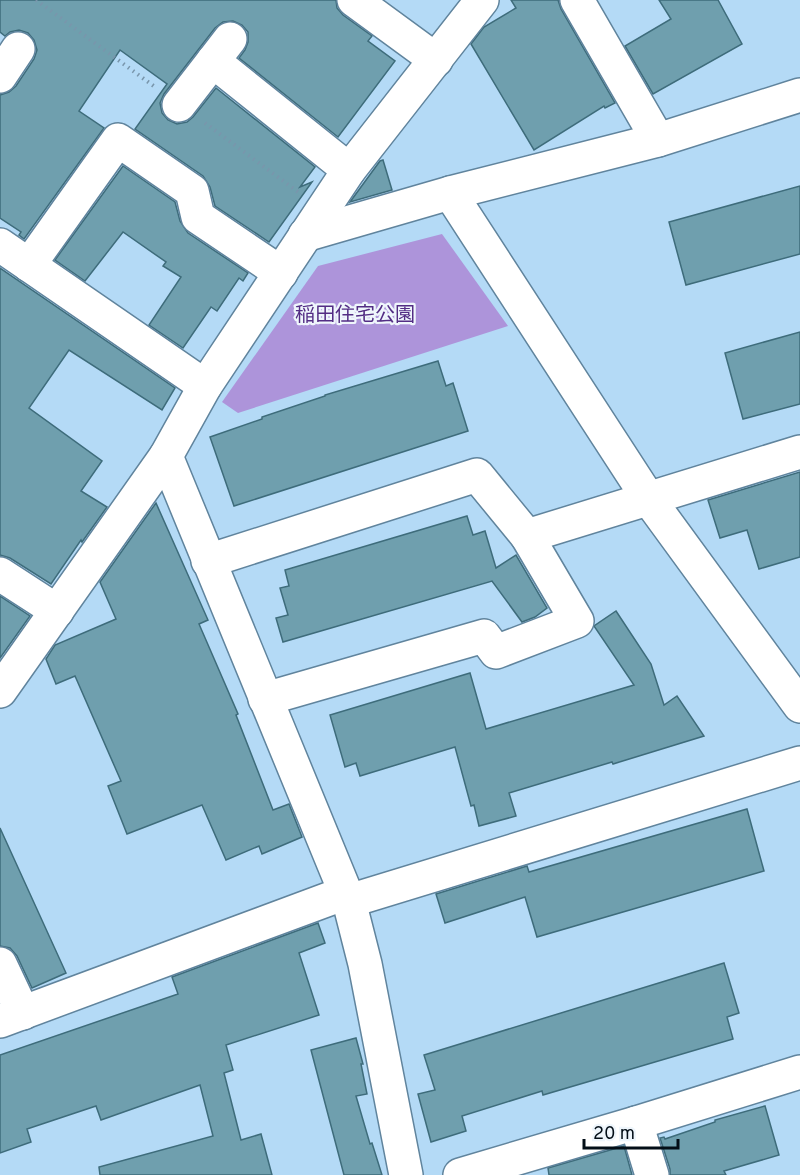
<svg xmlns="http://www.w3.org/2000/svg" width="800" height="1175" font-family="Overpass,'Noto Sans JP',sans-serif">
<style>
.green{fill:#ad94da}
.building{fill:#6f9fae;stroke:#3e6c7b;stroke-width:1.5}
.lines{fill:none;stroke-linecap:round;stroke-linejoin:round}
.minor-casing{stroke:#60849d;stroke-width:36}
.path{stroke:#7996ac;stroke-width:4;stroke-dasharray:1.5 4.5;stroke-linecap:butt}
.minor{stroke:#fff;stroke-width:33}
.labels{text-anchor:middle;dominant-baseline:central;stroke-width:4.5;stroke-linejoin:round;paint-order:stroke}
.park-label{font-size:20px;fill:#532d84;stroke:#eff6fc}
</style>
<rect width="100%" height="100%" fill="#b4daf6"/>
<!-- green -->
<path class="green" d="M 442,234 L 508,326 L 238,413 L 222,402 L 318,266 Z"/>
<!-- building -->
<g class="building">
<path d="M 0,0 L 336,0 L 337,8 L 343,15 L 372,36 L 368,41 L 395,61 L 338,137 L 239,58 L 245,50 L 248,42 L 248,32 L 242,25 L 233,21 L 223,22 L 215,28 L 164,94 L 160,103 L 162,113 L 168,120 L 177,124 L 187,122 L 193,117 L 216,88 L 315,167 L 300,187 L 312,182 L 269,242 L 215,206 L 210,187 L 203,176 L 135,129 L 167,84 L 120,50 L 79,111 L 104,128 L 24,239 L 19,235 L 21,232 L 0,218 L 0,95 L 9,92 L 16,86 L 34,59 L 37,50 L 34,40 L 28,33 L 19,30 L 10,32 L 5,36 L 0,32 Z"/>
<path d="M 511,0 L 558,0 L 561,9 L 615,103 L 605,108 L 604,106 L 534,150 L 471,44 L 484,27 L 516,8 Z"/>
<path d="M 659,0 L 718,0 L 742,44 L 653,94 L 625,46 L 671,19 Z"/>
<path d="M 383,160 L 392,190 L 350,202 L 380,161 Z"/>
<path d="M 123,166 L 175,202 L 180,221 L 188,233 L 248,273 L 243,281 L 239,278 L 217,311 L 211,307 L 183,348 L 149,325 L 181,277 L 163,266 L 166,262 L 123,232 L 85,281 L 55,260 Z"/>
<path d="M 800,186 L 800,254 L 686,285 L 669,222 Z"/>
<path d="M 0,268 L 175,388 L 162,410 L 69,350 L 29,408 L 102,461 L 81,491 L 107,507 L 82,542 L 81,540 L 51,584 L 10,558 L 0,555 Z"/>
<path d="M 800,332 L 800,404 L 743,419 L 725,353 Z"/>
<path d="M 438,361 L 446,386 L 453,383 L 468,431 L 234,506 L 210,437 L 262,419 L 262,417 L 325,396 L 325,395 Z"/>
<path d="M 800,472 L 800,557 L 759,569 L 747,530 L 720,538 L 708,500 Z"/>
<path d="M 156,503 L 208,620 L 199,624 L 238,714 L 236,715 L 273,810 L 289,804 L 302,837 L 262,854 L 259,846 L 226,860 L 202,805 L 127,834 L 108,786 L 121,781 L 75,676 L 56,684 L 46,659 L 55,645 L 116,619 L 100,582 Z"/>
<path d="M 467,516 L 473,535 L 485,531 L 496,568 L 516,555 L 547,608 L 535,617 L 522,622 L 492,581 L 283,642 L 276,618 L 288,615 L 280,588 L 289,586 L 285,570 Z"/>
<path d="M 0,596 L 30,616 L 0,658 Z"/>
<path d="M 616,611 L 651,664 L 664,705 L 677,696 L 704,736 L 613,764 L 612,762 L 509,793 L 516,816 L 479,826 L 474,805 L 471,806 L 455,747 L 360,776 L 356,763 L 345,767 L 330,715 L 470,673 L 486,729 L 634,685 L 594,626 Z"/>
<path d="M 747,809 L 764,871 L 537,937 L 525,897 L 445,923 L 436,894 L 527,866 L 529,872 Z"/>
<path d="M 0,828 L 66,973 L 32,988 L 17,956 L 10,948 L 0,946 Z"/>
<path d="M 318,923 L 325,943 L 299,953 L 319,1015 L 226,1045 L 233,1070 L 224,1073 L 241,1140 L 261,1134 L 272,1175 L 100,1175 L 99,1167 L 213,1136 L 200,1085 L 101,1120 L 96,1106 L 27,1129 L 31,1142 L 0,1153 L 0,1055 L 178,994 L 172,977 Z"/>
<path d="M 724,963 L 739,1013 L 727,1017 L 733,1039 L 543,1095 L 542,1091 L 462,1116 L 466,1131 L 431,1142 L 418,1094 L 435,1090 L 424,1055 Z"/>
<path d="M 356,1038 L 363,1064 L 361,1064 L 367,1094 L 356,1096 L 370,1144 L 372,1143 L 382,1175 L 344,1175 L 311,1050 Z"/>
<path d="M 765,1106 L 779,1155 L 724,1171 L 726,1175 L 670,1175 L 670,1169 L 660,1138 L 664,1137 L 665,1139 L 715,1122 L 715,1120 Z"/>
<path d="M 624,1146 L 632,1175 L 549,1175 L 548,1168 Z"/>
</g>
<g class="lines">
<defs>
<g id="minor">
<path d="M 354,0 L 436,60"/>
<path d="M 577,0 L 658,140"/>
<path d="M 213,61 L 349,170"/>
<path d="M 0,76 L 18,49"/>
<path d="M 179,105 L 230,39"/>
<path d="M 450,193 L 648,498 L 800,706"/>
<path d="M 305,235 L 450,193 L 658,140 L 800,95"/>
<path d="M 0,245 L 205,386"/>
<path d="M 29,265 L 118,140 L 192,191 L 198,217 L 281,273"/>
<path d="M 166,456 L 349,901 L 365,964 L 406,1175"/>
<path d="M 208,561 L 477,475 L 527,536 L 800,452"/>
<path d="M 0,574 L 57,611"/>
<path d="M 0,691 L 166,456 L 205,386 L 349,170 L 482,0"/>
<path d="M 265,699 L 484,636 L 496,652 L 577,621 L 527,536"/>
<path d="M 349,901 L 800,763"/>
<path d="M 0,964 L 23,1013"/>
<path d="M 0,1021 L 345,893"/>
<path d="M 636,1123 L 652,1175"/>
<path d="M 460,1175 L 636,1123 L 800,1072"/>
</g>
</defs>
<!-- minor casing -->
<use href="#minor" class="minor-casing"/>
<!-- path -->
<g class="path">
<path d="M 36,0 L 155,87"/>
<path d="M 205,123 L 298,192"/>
</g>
<!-- minor -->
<use href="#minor" class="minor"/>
</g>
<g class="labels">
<!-- park labels -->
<g class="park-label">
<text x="355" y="316">稲田住宅公園</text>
</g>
</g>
<!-- scale -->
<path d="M584 1139v9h94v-9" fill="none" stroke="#030e17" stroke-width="3"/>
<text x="593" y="1139" font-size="18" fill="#030e17" stroke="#eff6fc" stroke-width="4.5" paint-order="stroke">20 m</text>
</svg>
